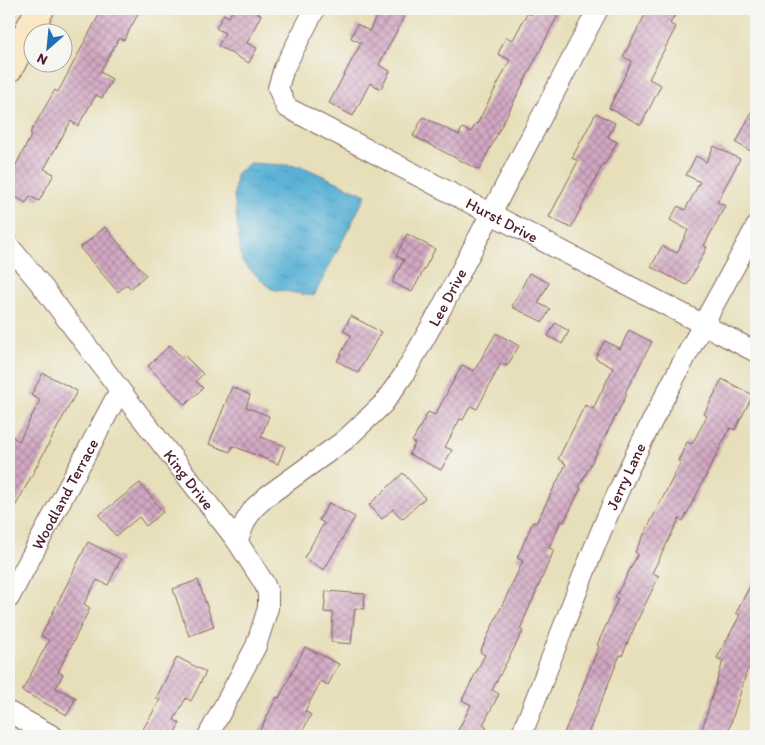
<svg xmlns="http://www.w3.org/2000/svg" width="765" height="745" font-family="Itim,sans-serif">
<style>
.water{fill:url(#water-ripples);stroke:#516880}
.building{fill:url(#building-cross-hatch)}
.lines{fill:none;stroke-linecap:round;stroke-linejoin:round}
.street-casing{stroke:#81625d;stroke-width:22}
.secondary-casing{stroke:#81625d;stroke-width:30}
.street{stroke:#fff;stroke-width:20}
.secondary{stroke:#f8e8c3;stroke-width:28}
.labels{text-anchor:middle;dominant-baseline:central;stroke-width:4;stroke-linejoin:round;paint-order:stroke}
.street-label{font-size:16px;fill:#4a1f2b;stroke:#f6f6f2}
</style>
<defs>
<pattern id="water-ripples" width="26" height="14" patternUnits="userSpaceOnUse" patternTransform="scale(1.25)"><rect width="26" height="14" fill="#58b1d5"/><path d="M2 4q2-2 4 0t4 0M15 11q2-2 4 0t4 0" fill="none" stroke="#4b8fad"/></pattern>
<pattern id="building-cross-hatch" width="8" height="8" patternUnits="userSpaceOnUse" patternTransform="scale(1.25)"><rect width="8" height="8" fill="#d1a8c3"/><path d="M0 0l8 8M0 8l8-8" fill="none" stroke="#ac889f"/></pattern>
</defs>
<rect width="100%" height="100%" fill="#f6f6f2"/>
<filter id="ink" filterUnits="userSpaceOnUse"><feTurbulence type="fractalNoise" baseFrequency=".02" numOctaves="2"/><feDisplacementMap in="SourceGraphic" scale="10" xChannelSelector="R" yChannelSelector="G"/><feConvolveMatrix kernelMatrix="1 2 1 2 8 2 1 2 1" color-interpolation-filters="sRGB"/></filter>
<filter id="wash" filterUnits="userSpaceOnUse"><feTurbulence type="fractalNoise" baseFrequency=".0096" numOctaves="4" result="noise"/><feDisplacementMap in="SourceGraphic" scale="20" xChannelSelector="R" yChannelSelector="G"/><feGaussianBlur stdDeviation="1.12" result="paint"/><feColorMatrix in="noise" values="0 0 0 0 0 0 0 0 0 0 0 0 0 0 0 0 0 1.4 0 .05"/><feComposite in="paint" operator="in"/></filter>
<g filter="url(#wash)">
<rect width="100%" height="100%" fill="#e7dfb9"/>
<!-- water -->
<path class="water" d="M 250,163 L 301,166 L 366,195 L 314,296 L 271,289 L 242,262 L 234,196 L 236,174 Z"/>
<g id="blocks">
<!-- building -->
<g class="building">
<path d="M 102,9 L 128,9 L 138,14 L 124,40 L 119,38 L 100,72 L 112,79 L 102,98 L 96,95 L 78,126 L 71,121 L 44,169 L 54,174 L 39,201 L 30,196 L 26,203 L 9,193 L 9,178 L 32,134 L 30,133 L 55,90 L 58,92 Z"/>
<path d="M 233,9 L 250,9 L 261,15 L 247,43 L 257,48 L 249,63 L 218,46 L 225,33 L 216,28 L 224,14 L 229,17 Z"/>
<path d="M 380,9 L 408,9 L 379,65 L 390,71 L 381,89 L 370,83 L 353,116 L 329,103 L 361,43 L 351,38 L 357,24 L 369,31 Z"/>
<path d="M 534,9 L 561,9 L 479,170 L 413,136 L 423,117 L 459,135 L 462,128 L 471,132 L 476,123 L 477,124 L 510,60 L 498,54 L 506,37 L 513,40 L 527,13 L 531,15 Z"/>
<path d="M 648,9 L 678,9 L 670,24 L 676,27 L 649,79 L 661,85 L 641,125 L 609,108 L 632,61 L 623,57 Z"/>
<path d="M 756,103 L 756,154 L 736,143 Z"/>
<path d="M 596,113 L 615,123 L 608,137 L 617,142 L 605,164 L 603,164 L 571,228 L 549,217 L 578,161 L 572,158 Z"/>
<path d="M 714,146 L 740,159 L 717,202 L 725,206 L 704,246 L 707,247 L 687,285 L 651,267 L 662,246 L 677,253 L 688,230 L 670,220 L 678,206 L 685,210 L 700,182 L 686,175 L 696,156 L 706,162 Z"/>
<path d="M 105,227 L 146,275 L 130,289 L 127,284 L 118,292 L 80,248 Z"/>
<path d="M 407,234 L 435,249 L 412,292 L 392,282 L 404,260 L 396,256 Z"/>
<path d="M 529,273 L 549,283 L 538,303 L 550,309 L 543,322 L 512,307 Z"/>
<path d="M 351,316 L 381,332 L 358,373 L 337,361 L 351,335 L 343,331 Z"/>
<path d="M 555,323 L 569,331 L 562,344 L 548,336 Z"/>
<path d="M 629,330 L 652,342 L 625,393 L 627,394 L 579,487 L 581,488 L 564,522 L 561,521 L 549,548 L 554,550 L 520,629 L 523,631 L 492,690 L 499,694 L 483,725 L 487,727 L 482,736 L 455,736 L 471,705 L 462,700 L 485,655 L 480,652 L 523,561 L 517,558 L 533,522 L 536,523 L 566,464 L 558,459 L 585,405 L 593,409 L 613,368 L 595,358 L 605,341 L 620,349 Z"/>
<path d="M 496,333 L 519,346 L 507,366 L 501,363 L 477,409 L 470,406 L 463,420 L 460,419 L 445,447 L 452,450 L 441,470 L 409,454 L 415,443 L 412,442 L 428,412 L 435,415 L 462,365 L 474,371 Z"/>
<path d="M 170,345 L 181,357 L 184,355 L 203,374 L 196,381 L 203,388 L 185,405 L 148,366 Z"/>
<path d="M 43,373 L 77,391 L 9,518 L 9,435 L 19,441 L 40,400 L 31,395 Z"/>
<path d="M 722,379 L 753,395 L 735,430 L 730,428 L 683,521 L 679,519 L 652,573 L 659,576 L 638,619 L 622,656 L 620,655 L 587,736 L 563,736 L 599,646 L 597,645 L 618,599 L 615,598 L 638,554 L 635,552 L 681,462 L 678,461 L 687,442 L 692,444 L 707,416 L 704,414 Z"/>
<path d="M 232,387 L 250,395 L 246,407 L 269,416 L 261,437 L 285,446 L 278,464 L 233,446 L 230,452 L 209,444 Z"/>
<path d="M 403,473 L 425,498 L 402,519 L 393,509 L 382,519 L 369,505 Z"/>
<path d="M 140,483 L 163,512 L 146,526 L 139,517 L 116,536 L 99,515 Z"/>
<path d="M 329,503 L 355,517 L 324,570 L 304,558 L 324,523 L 319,520 Z"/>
<path d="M 88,542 L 121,559 L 108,585 L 97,580 L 84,604 L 90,608 L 58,672 L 63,674 L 56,688 L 76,698 L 67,715 L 22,691 L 49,640 L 41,636 Z"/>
<path d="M 756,574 L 756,653 L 747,671 L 727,736 L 700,736 L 723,661 L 717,658 L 740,615 L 736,613 Z"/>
<path d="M 198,580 L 214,627 L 189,636 L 173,589 Z"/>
<path d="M 326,591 L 365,594 L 364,609 L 355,608 L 351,644 L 331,642 L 333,613 L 324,612 Z"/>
<path d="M 305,647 L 339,664 L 328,685 L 321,681 L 305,711 L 311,715 L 300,736 L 257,736 L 277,697 L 279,698 Z"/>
<path d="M 177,657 L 206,672 L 191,701 L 186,698 L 174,720 L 180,723 L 173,736 L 139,736 L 160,700 L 156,698 Z"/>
</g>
</g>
</g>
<g filter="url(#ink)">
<use href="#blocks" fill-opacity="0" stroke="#81625d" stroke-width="1"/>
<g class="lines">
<defs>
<g id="street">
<path id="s1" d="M 315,9 L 284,68 L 278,88 L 286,107 L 756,352"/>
<path id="s2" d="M 9,246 L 39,282 L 120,390 L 237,541 L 264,583 L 268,593 L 268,608 L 256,646 L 208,736"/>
<path id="s3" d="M 237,541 L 246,520 L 254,508 L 267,496 L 345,440 L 383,404 L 403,376 L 441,309 L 598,9"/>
<path id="s4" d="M 9,598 L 120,390"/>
<path d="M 9,712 L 53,736"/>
<path id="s5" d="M 521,736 C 558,645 589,551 632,462 C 670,382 714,305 756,227"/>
</g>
<path id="secondary" d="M 9,68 L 40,9"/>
</defs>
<!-- street casing -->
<use href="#street" class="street-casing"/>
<!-- secondary casing -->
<use href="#secondary" class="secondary-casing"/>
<!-- street -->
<use href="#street" class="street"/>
<!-- secondary -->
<use href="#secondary" class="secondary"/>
</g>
</g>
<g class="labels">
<!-- street labels -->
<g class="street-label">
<text stroke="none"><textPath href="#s1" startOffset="352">Hurst Drive</textPath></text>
<text stroke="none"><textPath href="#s3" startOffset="328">Lee Drive</textPath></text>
<text stroke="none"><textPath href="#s5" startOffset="280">Jerry Lane</textPath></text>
<text stroke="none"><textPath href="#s2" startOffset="295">King Drive</textPath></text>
<text stroke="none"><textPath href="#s4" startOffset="118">Woodland Terrace</textPath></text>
</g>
</g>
<!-- margin -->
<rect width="765" height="745" fill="none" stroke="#f6f6f2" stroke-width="30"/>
<!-- north arrow -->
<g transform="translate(48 48) rotate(207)"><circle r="24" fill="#f6f6f2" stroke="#b1a0a2"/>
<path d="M0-4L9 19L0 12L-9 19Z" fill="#1f6fb2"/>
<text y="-8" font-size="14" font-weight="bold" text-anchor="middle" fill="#4a1f2b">N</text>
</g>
</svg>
